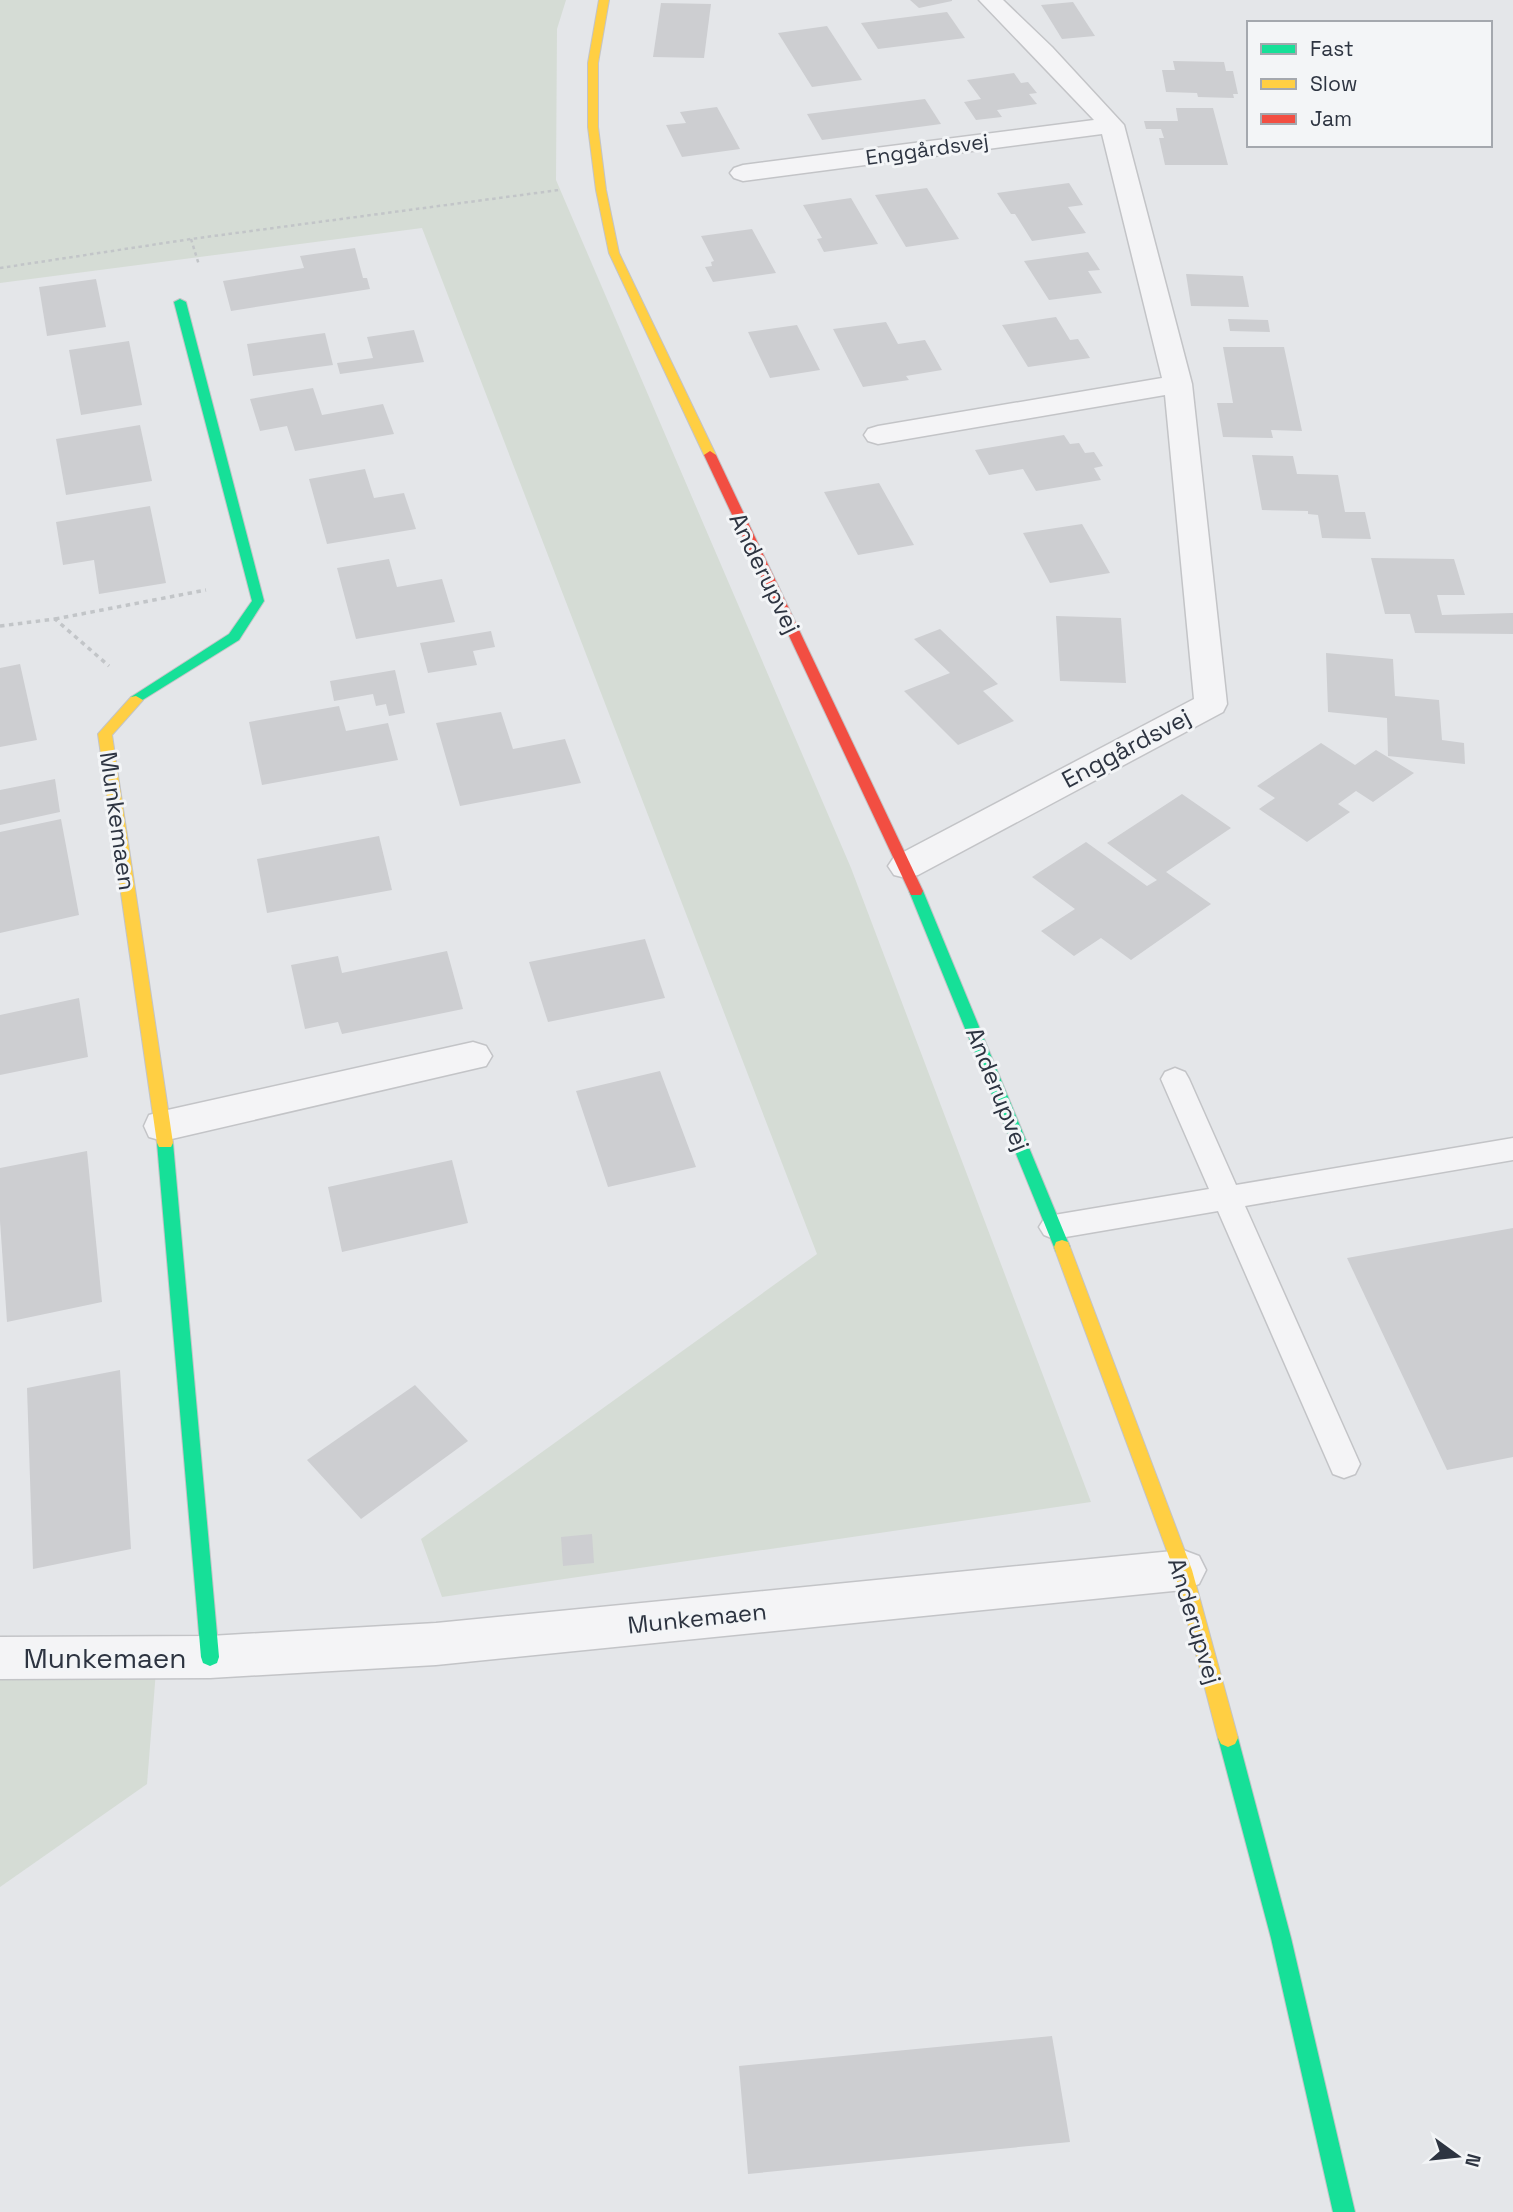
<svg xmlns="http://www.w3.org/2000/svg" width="1513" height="2212" font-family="'Space Grotesk',sans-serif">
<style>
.green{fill:#d5dcd5}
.building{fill:#cdced1}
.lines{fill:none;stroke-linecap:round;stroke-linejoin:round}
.lane-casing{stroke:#c3c4c7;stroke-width:3}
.street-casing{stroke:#c3c4c7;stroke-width:3}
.fast-casing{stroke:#c3c4c7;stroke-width:2}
.slow-casing{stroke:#c3c4c7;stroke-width:2}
.jam-casing{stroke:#c3c4c7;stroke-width:2}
.path-far1{stroke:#c2c5c8;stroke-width:2.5;stroke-dasharray:3.5 3.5;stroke-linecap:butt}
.path{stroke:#c2c5c8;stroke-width:3.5;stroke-dasharray:4.5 4.5;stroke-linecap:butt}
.lane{fill:#f4f4f6;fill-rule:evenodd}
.street{fill:#f4f4f6;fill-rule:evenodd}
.fast{fill:#16e098;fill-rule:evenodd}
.slow{fill:#ffcf43;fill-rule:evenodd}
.jam{fill:#f24e42;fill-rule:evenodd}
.labels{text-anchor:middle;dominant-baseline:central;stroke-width:6;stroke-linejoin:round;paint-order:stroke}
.far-street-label{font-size:21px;fill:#2d3441;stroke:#f3f5f7}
.street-label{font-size:24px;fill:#2d3441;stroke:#f3f5f7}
.near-street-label{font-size:28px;fill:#2d3441;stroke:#f3f5f7}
</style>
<rect width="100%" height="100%" fill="#e4e6e9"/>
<!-- green -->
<g class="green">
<path d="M 0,0 L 566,0 L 557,29 L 556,180 L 851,868 L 1091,1502 L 442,1597 L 421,1539 L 817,1254 L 422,228 L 0,283 Z"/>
<path d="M 0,1658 L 157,1658 L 147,1784 L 0,1887 Z"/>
</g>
<!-- building -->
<g class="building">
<path d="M 910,0 L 952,0 L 952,1 L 919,8 Z"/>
<path d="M 1073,2 L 1095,36 L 1062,39 L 1041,5 Z"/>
<path d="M 661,3 L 711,4 L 704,58 L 653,57 Z"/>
<path d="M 947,12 L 965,38 L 878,49 L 861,23 Z"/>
<path d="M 827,26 L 862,80 L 812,87 L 778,33 Z"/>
<path d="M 1173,61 L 1224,62 L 1226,71 L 1233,71 L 1238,94 L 1233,94 L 1234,98 L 1198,97 L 1197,93 L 1166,92 L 1162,70 L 1175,70 Z"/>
<path d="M 1014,73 L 1021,83 L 1028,82 L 1037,93 L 1029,94 L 1037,104 L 997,110 L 1002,117 L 976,120 L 964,102 L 981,99 L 967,80 Z"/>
<path d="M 925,99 L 941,124 L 822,140 L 807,114 Z"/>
<path d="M 717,107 L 740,149 L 682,157 L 666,125 L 686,123 L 680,112 Z"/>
<path d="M 1176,108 L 1213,108 L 1228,165 L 1165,165 L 1159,138 L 1164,138 L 1161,129 L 1146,129 L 1144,121 L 1178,121 Z"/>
<path d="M 1069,183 L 1083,205 L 1068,207 L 1086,233 L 1032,241 L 1015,214 L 1011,214 L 997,193 Z"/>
<path d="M 927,188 L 959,239 L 906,247 L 875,195 Z"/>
<path d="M 851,198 L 878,244 L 824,252 L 817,239 L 822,238 L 803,205 Z"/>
<path d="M 752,229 L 776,273 L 713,282 L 705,267 L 712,266 L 711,262 L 714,261 L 701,236 Z"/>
<path d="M 355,248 L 363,278 L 367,278 L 370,289 L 231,311 L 223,281 L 304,268 L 300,256 Z"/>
<path d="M 1088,252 L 1100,270 L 1088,271 L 1102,293 L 1049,300 L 1024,261 Z"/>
<path d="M 1186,274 L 1243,276 L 1249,307 L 1191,306 Z"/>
<path d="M 96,279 L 106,327 L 47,336 L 39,287 Z"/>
<path d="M 1056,317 L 1070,340 L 1078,339 L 1090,358 L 1028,367 L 1002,325 Z"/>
<path d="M 1228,319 L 1268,320 L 1270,332 L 1230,331 Z"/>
<path d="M 886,322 L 898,344 L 925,340 L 942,370 L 906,376 L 909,380 L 863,387 L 833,329 Z"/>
<path d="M 797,325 L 820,370 L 770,378 L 748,332 Z"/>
<path d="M 414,330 L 424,362 L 340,374 L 337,363 L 373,358 L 367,337 Z"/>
<path d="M 325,333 L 333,365 L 253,376 L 247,344 Z"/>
<path d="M 129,341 L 142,405 L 81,415 L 69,350 Z"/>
<path d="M 1223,347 L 1284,347 L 1302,431 L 1271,430 L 1273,438 L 1223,437 L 1217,403 L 1233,403 Z"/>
<path d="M 313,388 L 322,415 L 383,404 L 394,434 L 295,451 L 287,426 L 260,431 L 250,399 Z"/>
<path d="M 140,425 L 152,481 L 66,495 L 56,439 Z"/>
<path d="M 1064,435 L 1070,444 L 1079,443 L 1085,453 L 1094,452 L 1103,466 L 1094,468 L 1101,480 L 1036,491 L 1023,469 L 989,475 L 975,450 Z"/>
<path d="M 1252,455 L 1293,456 L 1297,474 L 1338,475 L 1345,512 L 1365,512 L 1371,539 L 1322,538 L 1318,515 L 1308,514 L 1308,511 L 1262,510 Z"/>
<path d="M 365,469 L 374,498 L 404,493 L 416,529 L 327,544 L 309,479 Z"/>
<path d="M 879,483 L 914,545 L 858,555 L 824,492 Z"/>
<path d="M 150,506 L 166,583 L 99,594 L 94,560 L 63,565 L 56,522 Z"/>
<path d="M 1082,524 L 1110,573 L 1050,583 L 1023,533 Z"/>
<path d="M 1371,558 L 1454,559 L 1465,595 L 1437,595 L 1442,615 L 1513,613 L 1513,634 L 1415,633 L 1410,614 L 1385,614 Z"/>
<path d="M 389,559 L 397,587 L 442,579 L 455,622 L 356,639 L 337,568 Z"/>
<path d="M 1056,616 L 1121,618 L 1126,683 L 1060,681 Z"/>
<path d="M 940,629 L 998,684 L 983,691 L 1014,721 L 958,745 L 904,691 L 950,673 L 914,639 Z"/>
<path d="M 491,631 L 495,647 L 473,651 L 477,665 L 428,673 L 420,643 Z"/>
<path d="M 1326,653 L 1393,659 L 1395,696 L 1439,700 L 1442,740 L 1464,743 L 1465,764 L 1388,756 L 1387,718 L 1328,712 Z"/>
<path d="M 20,664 L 37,740 L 0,747 L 0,668 Z"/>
<path d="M 395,670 L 405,713 L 389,716 L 386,704 L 376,706 L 373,694 L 334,701 L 330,681 Z"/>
<path d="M 339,706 L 346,731 L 388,723 L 398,760 L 262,785 L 249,722 Z"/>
<path d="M 501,712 L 513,749 L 565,739 L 581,783 L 460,806 L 436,723 Z"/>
<path d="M 1321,743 L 1355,765 L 1376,750 L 1414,773 L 1373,802 L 1356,791 L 1338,804 L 1350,812 L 1307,842 L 1259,809 L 1275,798 L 1257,786 Z"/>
<path d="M 55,779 L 60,812 L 0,825 L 0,790 Z"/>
<path d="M 1182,794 L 1231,828 L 1166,872 L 1211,904 L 1131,960 L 1101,938 L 1074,956 L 1041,931 L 1075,909 L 1032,877 L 1086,842 L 1147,886 L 1157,880 L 1107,843 Z"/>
<path d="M 61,819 L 79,915 L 0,933 L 0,832 Z"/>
<path d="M 379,836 L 392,890 L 267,913 L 257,859 Z"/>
<path d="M 645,939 L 665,998 L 548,1022 L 529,962 Z"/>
<path d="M 447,951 L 463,1009 L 342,1034 L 338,1022 L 305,1029 L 291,965 L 338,956 L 342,973 Z"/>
<path d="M 79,998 L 88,1057 L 0,1075 L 0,1015 Z"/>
<path d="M 660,1071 L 696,1167 L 608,1187 L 576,1091 Z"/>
<path d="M 87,1151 L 102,1302 L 7,1322 L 0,1221 L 0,1168 Z"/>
<path d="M 452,1160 L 468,1223 L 342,1252 L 328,1187 Z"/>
<path d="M 1513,1228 L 1513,1457 L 1447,1470 L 1347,1258 Z"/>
<path d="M 120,1370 L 131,1549 L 33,1569 L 27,1388 Z"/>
<path d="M 415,1385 L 468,1441 L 361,1519 L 307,1460 Z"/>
<path d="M 592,1534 L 594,1563 L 563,1566 L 561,1537 Z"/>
<path d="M 1052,2036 L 1070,2142 L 748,2174 L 739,2066 Z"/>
</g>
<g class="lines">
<defs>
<path id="lane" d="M 1175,1068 L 1185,1072 L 1189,1079 L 1236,1185 L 1513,1138 L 1513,1160 L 1245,1206 L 1360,1464 L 1355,1474 L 1344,1478 L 1333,1474 L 1218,1211 L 1054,1239 L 1044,1235 L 1039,1227 L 1044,1219 L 1054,1215 L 1209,1189 L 1161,1079 L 1165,1072 Z"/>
<g id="street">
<path d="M 979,0 L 1003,0 L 1052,47 L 1124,125 L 1192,384 L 1227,704 L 1223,712 L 918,875 L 906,878 L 894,875 L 888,866 L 894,857 L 1194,699 L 1165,395 L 878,444 L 868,441 L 864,435 L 868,429 L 878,426 L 1162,378 L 1102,134 L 743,181 L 734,178 L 730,173 L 734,168 L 743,165 L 1094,120 Z"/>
<path d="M 473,1042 L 486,1046 L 492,1056 L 486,1066 L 163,1141 L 149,1137 L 144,1126 L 149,1115 L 163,1111 Z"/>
<path d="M 1183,1550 L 1199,1556 L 1206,1570 L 1199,1584 L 1183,1590 L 436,1665 L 210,1678 L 0,1679 L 0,1637 L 210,1636 L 436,1623 Z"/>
</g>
<g id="fast">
<path d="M 180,299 L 186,302 L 264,601 L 239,640 L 136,704 L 131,703 L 131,697 L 229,634 L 252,601 L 174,302 Z"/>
<path d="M 916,886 L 923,891 L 1070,1247 L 1068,1252 L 1056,1252 L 1054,1247 L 909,891 Z"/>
<path d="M 165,1137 L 171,1139 L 173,1143 L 219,1657 L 217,1663 L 210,1666 L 203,1663 L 201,1657 L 157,1143 L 159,1139 Z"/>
<path d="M 1228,1729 L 1235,1732 L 1238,1738 L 1291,1938 L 1355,2212 L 1333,2212 L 1271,1938 L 1218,1738 L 1221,1732 Z"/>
</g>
<g id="slow">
<path d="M 599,0 L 609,0 L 598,63 L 598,127 L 606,190 L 619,253 L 716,455 L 710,459 L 704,455 L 609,253 L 596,190 L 588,127 L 588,63 Z"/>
<path d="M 136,696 L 143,700 L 112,735 L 173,1143 L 171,1147 L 159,1147 L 157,1143 L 98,734 L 131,697 Z"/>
<path d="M 1062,1240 L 1068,1242 L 1070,1247 L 1192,1570 L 1238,1738 L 1235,1744 L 1228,1747 L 1221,1744 L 1218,1738 L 1174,1570 L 1054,1247 L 1056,1242 Z"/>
</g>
<path id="jam" d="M 710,451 L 716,455 L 923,891 L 921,895 L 911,895 L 909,891 L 704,455 Z"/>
</defs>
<!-- lane casing -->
<use href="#lane" class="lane-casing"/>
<!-- street casing -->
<use href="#street" class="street-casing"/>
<!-- fast casing -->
<use href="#fast" class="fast-casing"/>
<!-- slow casing -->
<use href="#slow" class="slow-casing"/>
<!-- jam casing -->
<use href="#jam" class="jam-casing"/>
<!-- path-far1 -->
<g class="path-far1">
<path d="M 191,239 L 199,265"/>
<path d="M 0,268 L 191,239 L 559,190"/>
</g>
<!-- path -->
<g class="path">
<path d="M 55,619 L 206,590"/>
<path d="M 0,626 L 55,619 L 109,666"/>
</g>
<!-- lane -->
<use href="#lane" class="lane"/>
<!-- street -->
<use href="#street" class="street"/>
<!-- fast -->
<use href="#fast" class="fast"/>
<!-- slow -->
<use href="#slow" class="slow"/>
<!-- jam -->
<use href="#jam" class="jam"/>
</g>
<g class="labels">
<!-- far-street labels -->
<g class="far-street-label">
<text transform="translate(927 149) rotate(-8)">Enggårdsvej</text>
</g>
<!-- street labels -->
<g class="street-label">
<text transform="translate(765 573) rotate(64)">Anderupvej</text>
<text transform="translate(1126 748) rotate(-28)">Enggårdsvej</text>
<text transform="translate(118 821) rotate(82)">Munkemaen</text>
<text transform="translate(998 1089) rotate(68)">Anderupvej</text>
<text transform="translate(697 1618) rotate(-6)">Munkemaen</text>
<text transform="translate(1195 1621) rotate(73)">Anderupvej</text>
</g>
<!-- near-street labels -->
<g class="near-street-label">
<text x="105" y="1658">Munkemaen</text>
</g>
</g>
<!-- legend -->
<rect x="1247" y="21" width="245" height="126" fill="#f3f5f7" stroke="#a4a8ae" stroke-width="2"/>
<rect x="1261" y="44" width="35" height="10" fill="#16e098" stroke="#a4a8ae" stroke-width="2"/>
<text x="1310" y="56" font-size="21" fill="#2d3441">Fast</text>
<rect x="1261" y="79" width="35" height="10" fill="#ffcf43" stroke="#a4a8ae" stroke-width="2"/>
<text x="1310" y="91" font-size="21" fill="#2d3441">Slow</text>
<rect x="1261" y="114" width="35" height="10" fill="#f24e42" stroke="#a4a8ae" stroke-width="2"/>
<text x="1310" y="126" font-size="21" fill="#2d3441">Jam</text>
<!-- north arrow -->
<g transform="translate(1457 2156) rotate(105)" stroke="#f3f5f7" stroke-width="5" paint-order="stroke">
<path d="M0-5L12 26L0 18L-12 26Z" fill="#2d3441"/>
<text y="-10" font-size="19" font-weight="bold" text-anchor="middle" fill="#2d3441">N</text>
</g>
</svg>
